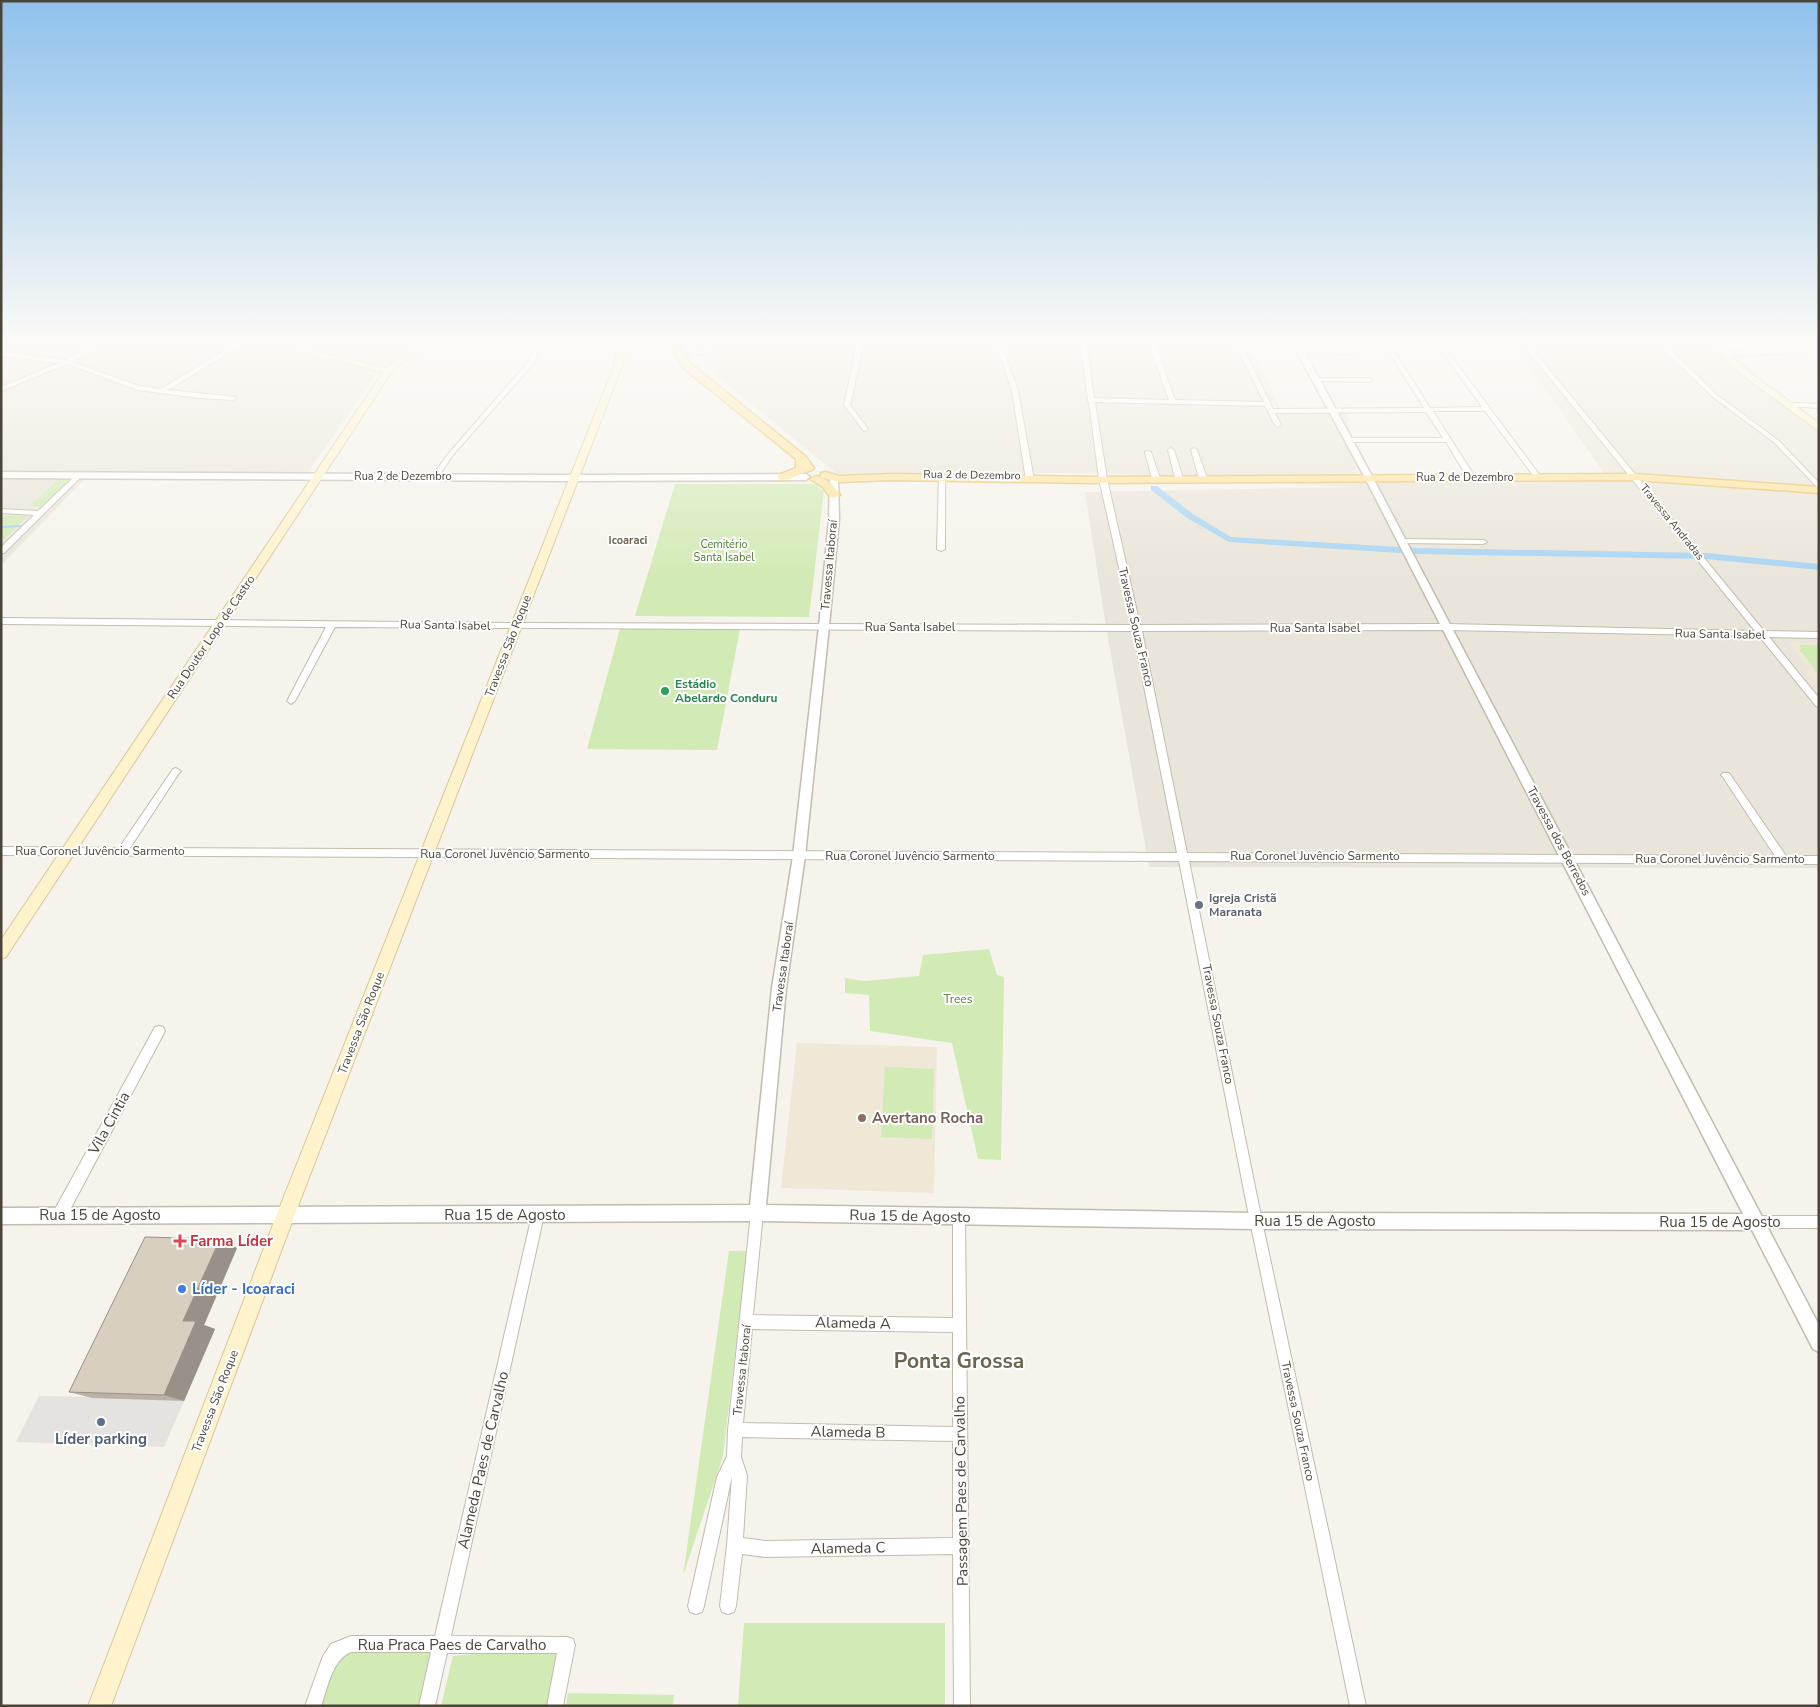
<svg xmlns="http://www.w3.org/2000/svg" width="1820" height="1707" font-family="'Nunito Sans',sans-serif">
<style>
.residential{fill:#eae5da}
.education{fill:#efe8d6}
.green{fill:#d2eab5}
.parking{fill:#e5e3e0}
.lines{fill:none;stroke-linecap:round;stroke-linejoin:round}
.stream{stroke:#a9d4f2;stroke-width:2}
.canal{fill:#a9d4f2;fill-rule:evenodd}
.minor-casing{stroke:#c2bbae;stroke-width:2}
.tertiary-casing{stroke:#c2bbae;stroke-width:3}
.secondary-casing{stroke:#d6c79b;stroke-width:2}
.primary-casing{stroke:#e6c16a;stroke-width:3}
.minor{fill:#fff;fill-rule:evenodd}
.tertiary{fill:#fff;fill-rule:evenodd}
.secondary{fill:#fff3cd;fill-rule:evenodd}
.primary{fill:#ffe39c;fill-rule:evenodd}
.wall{fill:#bab2a6}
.shaded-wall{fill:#979187}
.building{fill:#d8cfc1;stroke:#979187}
.leisure-dot{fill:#2e9e5b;stroke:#fff;stroke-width:2}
.worship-dot{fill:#6b7280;stroke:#fff;stroke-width:2}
.education-dot{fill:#8d6e63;stroke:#fff;stroke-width:2}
.health-dot{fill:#e0444e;stroke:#fff;stroke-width:2}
.shop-dot{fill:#3f7fe0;stroke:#fff;stroke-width:2}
.service-dot{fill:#5c6f8a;stroke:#fff;stroke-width:2}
.labels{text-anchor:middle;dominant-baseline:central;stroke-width:4;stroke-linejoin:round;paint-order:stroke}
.far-street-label{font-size:11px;fill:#4b4439;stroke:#fff}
.far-neighbourhood-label{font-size:11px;font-weight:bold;fill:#6e6250;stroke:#fff}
.far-park-label{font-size:11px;fill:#4a7f2a;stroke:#fff}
.street-label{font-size:12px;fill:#4b4439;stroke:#fff}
.leisure-label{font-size:12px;font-weight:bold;fill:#27864d;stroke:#fff;text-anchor:start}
.worship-label{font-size:12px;font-weight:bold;fill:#5b616d;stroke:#fff;text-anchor:start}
.park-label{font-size:12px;fill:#4a7f2a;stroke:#fff}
.near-education-label{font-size:15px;font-weight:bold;fill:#785e54;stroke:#fff;text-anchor:start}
.near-street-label{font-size:15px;fill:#4b4439;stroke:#fff}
.near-health-label{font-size:15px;font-weight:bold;fill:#be3a42;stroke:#fff;text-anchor:start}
.near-shop-label{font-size:15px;font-weight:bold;fill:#366cbe;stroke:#fff;text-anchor:start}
.near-service-label{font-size:15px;font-weight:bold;fill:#4e5e75;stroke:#fff}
.near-district-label{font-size:21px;font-weight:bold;fill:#6e6250;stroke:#fff}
</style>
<rect width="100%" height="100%" fill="#f6f3ec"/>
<!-- residential -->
<g class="residential">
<path d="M 1,341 L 429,341 L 385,362 L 308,472 L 89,475 L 1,565 Z"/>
<path d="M 689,341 L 1248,341 L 1281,410 L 1346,410 L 1358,482 L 1610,481 L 1511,341 L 1721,341 L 1819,432 L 1819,868 L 1149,867 L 1106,627 L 1085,492 L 1350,487 L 1108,473 L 837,474 L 716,375 L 694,351 Z"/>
</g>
<!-- education -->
<g class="education">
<path d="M 1788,643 L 1819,643 L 1819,689 L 1804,671 L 1811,670 Z"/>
<path d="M 797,1043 L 937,1047 L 934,1193 L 781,1188 Z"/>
</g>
<!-- green -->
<g class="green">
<path d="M 59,479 L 71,480 L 44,507 L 30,506 Z"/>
<path d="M 675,484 L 815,484 L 824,491 L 809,617 L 635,616 Z"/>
<path d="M 28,515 L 5,539 L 1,539 L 1,516 Z"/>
<path d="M 620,629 L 740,629 L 717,750 L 587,749 Z"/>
<path d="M 1799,645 L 1819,645 L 1819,671 L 1816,671 L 1799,649 L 1802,649 Z"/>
<path d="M 989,949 L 997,975 L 1004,977 L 1001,1160 L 978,1159 L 952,1043 L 870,1031 L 869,995 L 845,993 L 845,978 L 864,981 L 919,976 L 923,955 Z"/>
<path d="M 885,1067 L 934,1069 L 932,1139 L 881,1137 Z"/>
<path d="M 729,1251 L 747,1251 L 723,1456 L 683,1576 Z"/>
<path d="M 744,1623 L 945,1623 L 945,1706 L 738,1706 Z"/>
<path d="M 351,1644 L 442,1645 L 427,1706 L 315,1706 L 329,1662 Z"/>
<path d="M 567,1645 L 556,1706 L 441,1706 L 453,1656 Z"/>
<path d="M 568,1693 L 674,1695 L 673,1706 L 566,1706 Z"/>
</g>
<!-- parking -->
<path class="parking" d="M 39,1396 L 94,1397 L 184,1401 L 164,1447 L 16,1442 Z"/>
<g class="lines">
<!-- stream -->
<path class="stream" d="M 1,527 L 21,526"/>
<!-- canal -->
<path class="canal" d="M 1151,486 L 1157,486 L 1193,514 L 1231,537 L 1416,548 L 1706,553 L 1819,564 L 1819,570 L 1706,559 L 1416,554 L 1229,542 L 1187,518 L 1151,490 Z"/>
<defs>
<g id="minor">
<path d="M 98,341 L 106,341 L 72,362 L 139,386 L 161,389 L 240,341 L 248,341 L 168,390 L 235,397 L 236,398 L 233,400 L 199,398 L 138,390 L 67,364 L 1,391 L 1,387 L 59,363 L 2,356 L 1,352 L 66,360 Z"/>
<path d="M 538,341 L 544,341 L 534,363 L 453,455 L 438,477 L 434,477 L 432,476 L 449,453 L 529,361 Z"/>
<path d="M 751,341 L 766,341 L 691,356 L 688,354 Z"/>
<path d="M 855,341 L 861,341 L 860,360 L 850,405 L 868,429 L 865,431 L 863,430 L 844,405 L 854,360 Z"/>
<path d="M 995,341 L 1001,341 L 1018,391 L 1034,480 L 1032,481 L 1026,480 L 1012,391 Z"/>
<path d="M 1080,341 L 1086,341 L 1094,398 L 1169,400 L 1148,341 L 1154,341 L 1175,400 L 1264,402 L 1234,341 L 1240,341 L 1273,409 L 1424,408 L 1382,341 L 1388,341 L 1430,408 L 1482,407 L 1434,341 L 1440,341 L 1541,477 L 1535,478 L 1485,411 L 1433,411 L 1475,477 L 1471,479 L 1467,477 L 1446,442 L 1348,442 L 1345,440 L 1348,438 L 1443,438 L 1426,412 L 1275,413 L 1281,425 L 1278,427 L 1275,425 L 1265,406 L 1095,402 L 1107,479 L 1140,625 L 1446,624 L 1755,631 L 1520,341 L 1662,341 L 1717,395 L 1779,441 L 1819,483 L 1819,489 L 1775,443 L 1713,397 L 1657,344 L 1529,345 L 1764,631 L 1819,632 L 1819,638 L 1769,637 L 1819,698 L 1819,707 L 1816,706 L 1759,636 L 1446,630 L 1142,631 L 1187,853 L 1775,856 L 1723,777 L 1721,775 L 1723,773 L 1729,773 L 1786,856 L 1819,856 L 1819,864 L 1189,861 L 1262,1221 L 1366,1706 L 1350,1706 L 1250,1221 L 1179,861 L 1,855 L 1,847 L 119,848 L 173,769 L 176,768 L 181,771 L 179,773 L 130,848 L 1177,853 L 1133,631 L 335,627 L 295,701 L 291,704 L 287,701 L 326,627 L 1,624 L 1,618 L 516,623 L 1132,625 L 1099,479 L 1089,402 L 1087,400 L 1088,399 Z"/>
<path d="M 1301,350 L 1355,350 L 1358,352 L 1355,354 L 1299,353 L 1299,351 Z"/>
<path d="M 1800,350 L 1802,351 L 1802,353 L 1723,356 L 1720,354 L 1723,352 Z"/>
<path d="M 1317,378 L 1370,378 L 1373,380 L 1370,382 L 1315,381 L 1315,379 Z"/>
<path d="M 1790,403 L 1819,404 L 1819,408 L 1788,406 L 1787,405 Z"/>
<path d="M 1171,448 L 1174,450 L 1183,478 L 1181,479 L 1175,478 L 1168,450 Z"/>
<path d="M 1194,448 L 1197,450 L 1207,478 L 1205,479 L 1199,478 L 1191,450 Z"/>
<path d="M 1146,451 L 1151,452 L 1160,478 L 1158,479 L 1152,478 L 1145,452 Z"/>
<path d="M 942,472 L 945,474 L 945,549 L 941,551 L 937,549 L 939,474 Z"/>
<path d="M 76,475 L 82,476 L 4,553 L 1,553 L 1,547 L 34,515 L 1,513 L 1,509 L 38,511 Z"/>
<path d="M 1399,539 L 1483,540 L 1487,542 L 1483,544 L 1402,543 L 1399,543 Z"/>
<path d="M 159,1026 L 163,1027 L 165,1031 L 163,1035 L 64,1221 L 59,1222 L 54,1221 L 53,1216 L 54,1211 L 155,1027 Z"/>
<path d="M 757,1207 L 762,1208 L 763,1213 L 753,1315 L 953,1318 L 953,1217 L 954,1212 L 959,1211 L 964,1212 L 965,1217 L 970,1706 L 954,1706 L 953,1554 L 765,1557 L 742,1554 L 736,1606 L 734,1612 L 728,1614 L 722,1612 L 720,1606 L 727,1545 L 732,1476 L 704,1606 L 702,1612 L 696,1614 L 690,1612 L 688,1606 L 717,1477 L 727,1456 L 728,1430 L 751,1213 L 752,1208 ZM 752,1329 L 953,1332 L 953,1427 L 743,1423 ZM 742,1437 L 953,1441 L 953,1538 L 765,1541 L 743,1538 L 747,1475 L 741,1457 Z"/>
<path d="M 538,1209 L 543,1210 L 544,1215 L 451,1636 L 567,1637 L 573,1639 L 575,1645 L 563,1706 L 547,1706 L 557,1653 L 447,1653 L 435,1706 L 419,1706 L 431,1652 L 351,1652 C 332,1660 328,1687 321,1706 L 305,1706 L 323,1656 L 331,1644 L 351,1636 L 435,1636 L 532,1215 L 533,1210 Z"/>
<path d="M 1756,1216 L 1819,1216 L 1819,1228 L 1756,1228 L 1751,1227 L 1750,1222 L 1751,1217 Z"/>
</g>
<g id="tertiary">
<path d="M 1291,341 L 1299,341 L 1373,478 L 1819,1325 L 1819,1352 L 1813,1349 L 1752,1230 L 1256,1229 L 757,1221 L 1,1224 L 1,1208 L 750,1205 L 772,988 L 793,856 L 819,626 L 829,519 L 830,478 L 834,475 L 838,478 L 839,519 L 829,626 L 805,856 L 786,988 L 766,1205 L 1256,1213 L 1743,1214 L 1365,478 Z"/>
<path d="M 1,472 L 574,475 L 806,474 L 810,477 L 806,480 L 574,481 L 1,478 Z"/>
</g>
<g id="secondary">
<path d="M 256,341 L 272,341 L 386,368 C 400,354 421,341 441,341 L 402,362 L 391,373 L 6,957 L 1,959 L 1,940 L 383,372 Z"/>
<path d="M 618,341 L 626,341 L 622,366 L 295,1214 L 111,1706 L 88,1706 L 277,1214 L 614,366 Z"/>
<path d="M 1705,341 L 1714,341 L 1748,371 L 1819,423 L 1819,431 L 1742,375 Z"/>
</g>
<g id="primary">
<path d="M 667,341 L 677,341 L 690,363 L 805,456 L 814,468 L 812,470 C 802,472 790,482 779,479 L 777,477 L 779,475 L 796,468 L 796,459 L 682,367 Z"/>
<path d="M 825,472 L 840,476 L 892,474 L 1093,477 L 1635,474 L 1819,487 L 1819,493 L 1635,480 L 1093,483 L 892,480 L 840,482 L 822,478 L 831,483 L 840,495 L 834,498 L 830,497 L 823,487 L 810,479 L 816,476 L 821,477 L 821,473 Z"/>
</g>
</defs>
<!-- minor casing -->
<use href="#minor" class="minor-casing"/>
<!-- tertiary casing -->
<use href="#tertiary" class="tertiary-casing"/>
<!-- secondary casing -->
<use href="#secondary" class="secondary-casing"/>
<!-- primary casing -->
<use href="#primary" class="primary-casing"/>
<!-- minor -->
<use href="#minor" class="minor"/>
<!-- tertiary -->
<use href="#tertiary" class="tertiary"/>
<!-- secondary -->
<use href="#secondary" class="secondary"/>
<!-- primary -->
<use href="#primary" class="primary"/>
</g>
<!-- wall -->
<path class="wall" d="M 237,1248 L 204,1325 L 215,1329 L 184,1401 L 92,1398 L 69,1392 Z"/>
<!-- shaded-wall -->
<path class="shaded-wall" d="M 220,1239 L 237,1248 L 204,1325 L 215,1329 L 184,1401 L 164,1395 L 183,1321 Z"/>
<!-- building -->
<path class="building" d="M 145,1237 L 220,1239 L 183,1321 L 196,1321 L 164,1395 L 69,1392 Z"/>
<!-- sky -->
<linearGradient id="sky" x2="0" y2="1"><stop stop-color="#8fc1ec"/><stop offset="0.59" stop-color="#fbfaf6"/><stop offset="1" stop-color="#fbfaf6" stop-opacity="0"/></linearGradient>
<rect width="1820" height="580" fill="url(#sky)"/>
<!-- markers -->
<circle class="leisure-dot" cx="665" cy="691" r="5"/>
<circle class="worship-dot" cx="1199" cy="905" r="5"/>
<circle class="education-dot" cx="862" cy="1118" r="5"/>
<path class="health-dot" d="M177.5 1233.5h5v5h5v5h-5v5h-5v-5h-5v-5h5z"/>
<circle class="shop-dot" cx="182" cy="1289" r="5"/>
<circle class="service-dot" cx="101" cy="1422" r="5"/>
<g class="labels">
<!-- far-street labels -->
<g class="far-street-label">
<text transform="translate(972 475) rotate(1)">Rua 2 de Dezembro</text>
<text x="403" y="476">Rua 2 de Dezembro</text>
<text x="1465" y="477">Rua 2 de Dezembro</text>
<text transform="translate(1672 522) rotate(51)">Travessa Andradas</text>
</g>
<!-- far-neighbourhood labels -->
<g class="far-neighbourhood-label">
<text x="628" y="540">Icoaraci</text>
</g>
<!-- far-park labels -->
<g class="far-park-label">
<text x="724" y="544">Cemitério<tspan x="724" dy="13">Santa Isabel</tspan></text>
</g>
<!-- street labels -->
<g class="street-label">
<text transform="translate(829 565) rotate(-85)">Travessa Itaboraí</text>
<text transform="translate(445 625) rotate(1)">Rua Santa Isabel</text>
<text x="910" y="627">Rua Santa Isabel</text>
<text transform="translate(1136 627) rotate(77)">Travessa Souza Franco</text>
<text x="1315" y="628">Rua Santa Isabel</text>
<text transform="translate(1720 634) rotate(1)">Rua Santa Isabel</text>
<text transform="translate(211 637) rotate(-56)">Rua Doutor Lopo de Castro</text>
<text transform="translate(508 646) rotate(-69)">Travessa São Roque</text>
<text transform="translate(1559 841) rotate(62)">Travessa dos Berredos</text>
<text x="100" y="851">Rua Coronel Juvêncio Sarmento</text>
<text x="505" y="854">Rua Coronel Juvêncio Sarmento</text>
<text x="910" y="856">Rua Coronel Juvêncio Sarmento</text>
<text x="1315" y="856">Rua Coronel Juvêncio Sarmento</text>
<text x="1720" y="859">Rua Coronel Juvêncio Sarmento</text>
<text transform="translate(783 967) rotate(-82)">Travessa Itaboraí</text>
<text transform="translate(361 1023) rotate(-69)">Travessa São Roque</text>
<text transform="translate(1218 1024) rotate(79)">Travessa Souza Franco</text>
<text transform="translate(742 1370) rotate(-84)">Travessa Itaboraí</text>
<text transform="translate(215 1401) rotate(-69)">Travessa São Roque</text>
<text transform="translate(1298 1421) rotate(78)">Travessa Souza Franco</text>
</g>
<!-- leisure labels -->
<g class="leisure-label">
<text x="675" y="684">Estádio<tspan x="675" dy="14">Abelardo Conduru</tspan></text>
</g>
<!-- worship labels -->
<g class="worship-label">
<text x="1209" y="898">Igreja Cristã<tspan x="1209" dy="14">Maranata</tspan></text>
</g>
<!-- park labels -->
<g class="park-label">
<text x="958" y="999">Trees</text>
</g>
<!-- near-education labels -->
<g class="near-education-label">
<text x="872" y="1118">Avertano Rocha</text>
</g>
<!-- near-street labels -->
<g class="near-street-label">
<text transform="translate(109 1123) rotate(-61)">Vila Cintia</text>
<text x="100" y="1215">Rua 15 de Agosto</text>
<text x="505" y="1215">Rua 15 de Agosto</text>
<text transform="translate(910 1216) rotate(1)">Rua 15 de Agosto</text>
<text x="1315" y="1221">Rua 15 de Agosto</text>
<text x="1720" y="1222">Rua 15 de Agosto</text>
<text transform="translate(853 1323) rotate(1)">Alameda A</text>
<text transform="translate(848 1432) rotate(1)">Alameda B</text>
<text transform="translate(483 1460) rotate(-77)">Alameda Paes de Carvalho</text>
<text transform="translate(961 1491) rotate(-91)">Passagem Paes de Carvalho</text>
<text transform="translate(848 1548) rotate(-1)">Alameda C</text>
<text x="452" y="1645">Rua Praca Paes de Carvalho</text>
</g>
<!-- near-health labels -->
<g class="near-health-label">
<text x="190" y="1241">Farma Líder</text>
</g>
<!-- near-shop labels -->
<g class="near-shop-label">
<text x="192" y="1289">Líder - Icoaraci</text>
</g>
<!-- near-service labels -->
<g class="near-service-label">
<text x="101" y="1439">Líder parking</text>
</g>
<!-- near-district labels -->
<g class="near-district-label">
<text x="959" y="1361">Ponta Grossa</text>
</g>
</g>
<!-- border -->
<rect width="1820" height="1707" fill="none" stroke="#4b4439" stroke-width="5"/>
</svg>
